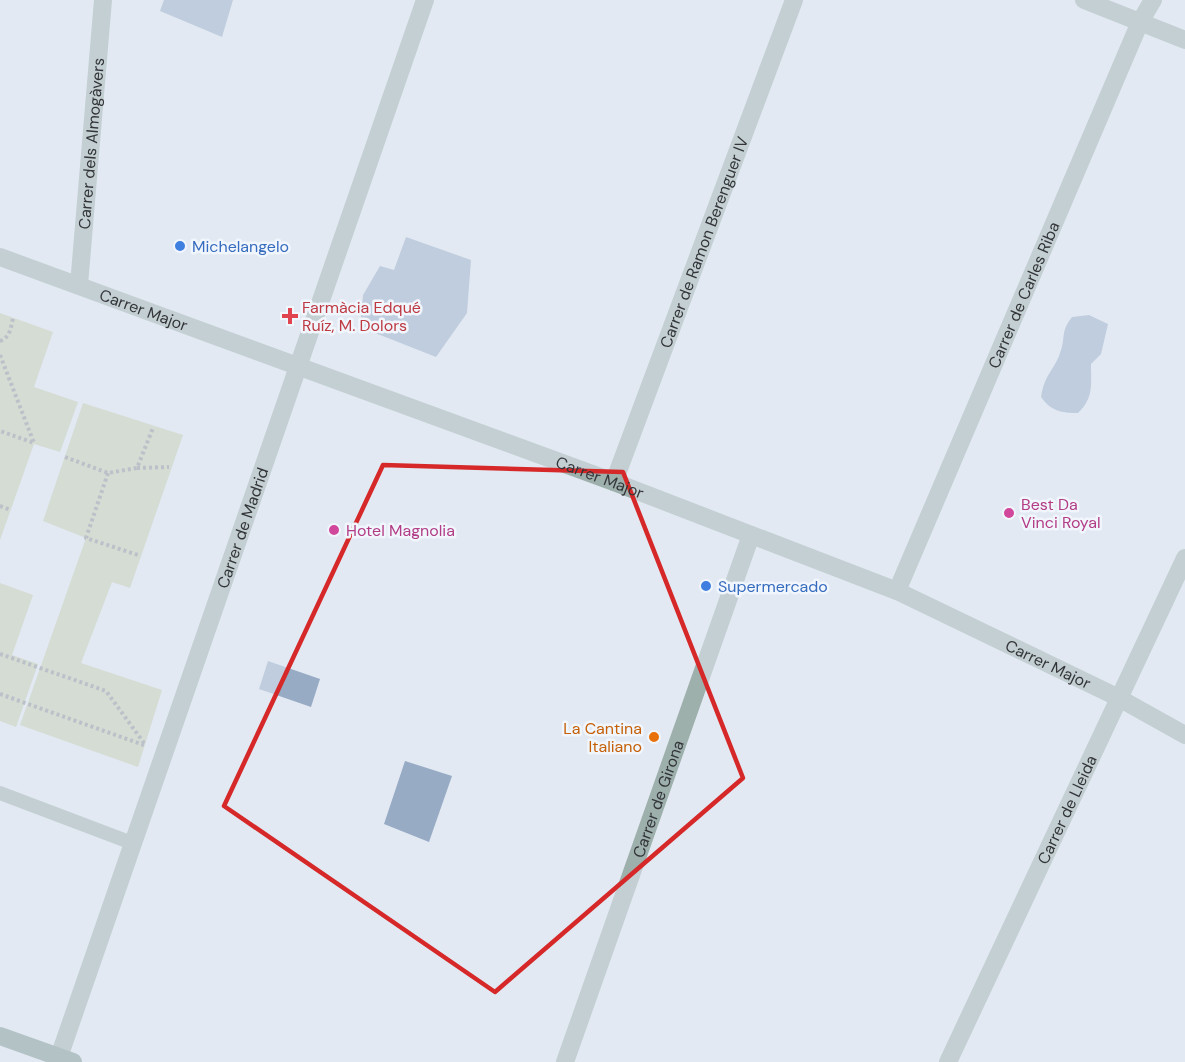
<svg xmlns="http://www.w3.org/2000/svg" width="1185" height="1062" font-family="'DM Sans',sans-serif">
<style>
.green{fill:#c5ccaf}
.water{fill:#97abc5}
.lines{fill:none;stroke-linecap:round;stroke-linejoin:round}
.path{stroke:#8c9197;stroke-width:4;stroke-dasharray:3 3;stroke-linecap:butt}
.lane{stroke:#9eb0ac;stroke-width:14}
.street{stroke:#9eb0ac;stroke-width:18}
.secondary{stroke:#7a948f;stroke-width:18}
.marked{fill:none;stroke:#d62828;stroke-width:4.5;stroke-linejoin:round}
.shop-dot{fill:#3f7fe0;stroke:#f1f6fd;stroke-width:2}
.health-dot{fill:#e0444e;stroke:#f1f6fd;stroke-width:2}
.hotel-dot{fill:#d1479c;stroke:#f1f6fd;stroke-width:2}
.food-dot{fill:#e8710a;stroke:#f1f6fd;stroke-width:2}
.labels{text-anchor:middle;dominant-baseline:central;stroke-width:5;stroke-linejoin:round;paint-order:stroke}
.street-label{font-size:16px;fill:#333539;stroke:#f1f6fd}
.shop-label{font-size:16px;fill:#366cbe;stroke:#f1f6fd;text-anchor:start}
.health-label{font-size:16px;fill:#be3a42;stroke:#f1f6fd;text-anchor:start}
.hotel-label{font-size:16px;fill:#b23c85;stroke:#f1f6fd;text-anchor:start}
.food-label{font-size:16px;fill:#c56008;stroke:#f1f6fd;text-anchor:end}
</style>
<rect width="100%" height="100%" fill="#e2e9f2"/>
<!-- green -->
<g class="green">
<path d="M 0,313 L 53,332 L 34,387 L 78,402 L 60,452 L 34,444 L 0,540 Z"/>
<path d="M 83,403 L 183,435 L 130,588 L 112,582 L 81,663 L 162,690 L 138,767 L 20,725 L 86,538 L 43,521 Z"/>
<path d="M 0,583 L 33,595 L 12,655 L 38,664 L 16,727 L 0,721 Z"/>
</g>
<!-- water -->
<g class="water">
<path d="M 164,0 L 233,0 L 222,37 L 160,11 Z"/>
<path d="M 406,237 L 471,260 L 467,313 L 436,357 L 360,327 L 363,295 L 380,266 L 394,270 Z"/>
<path d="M 1089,315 L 1108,324 L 1101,354 L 1091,364 C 1091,384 1094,398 1078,413 C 1061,413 1051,411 1041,397 C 1045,373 1054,371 1060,353 C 1066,338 1060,332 1072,317 Z"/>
<path d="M 268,661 L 320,679 L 311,707 L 259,689 Z"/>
<path d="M 405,761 L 452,776 L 429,842 L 384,824 Z"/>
</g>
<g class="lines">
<!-- path -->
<g class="path">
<path d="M 0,341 C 10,338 11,327 13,318"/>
<path d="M 0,355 L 34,443 L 0,431"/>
<path d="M 65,457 L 108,473 L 137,468 L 153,428"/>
<path d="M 137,468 L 169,467"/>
<path d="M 108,473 L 86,538 L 138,555"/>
<path d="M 0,506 L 11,510"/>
<path d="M 0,654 L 106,691 L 144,743"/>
<path d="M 0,694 L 144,745"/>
</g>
<!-- lane -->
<path class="lane" d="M 0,793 L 132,843"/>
<!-- street -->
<g class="street">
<path d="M 1084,0 L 1185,40"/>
<path id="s1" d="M 0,257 L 614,482 L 897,591 L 1117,697 L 1185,735"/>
<path id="s2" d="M 79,285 L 103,0"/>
<path id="s3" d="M 614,482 L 794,0"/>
<path id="s4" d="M 897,591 L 1140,22 L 1153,0"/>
<path id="s5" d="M 59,1057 L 425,0"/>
<path id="s6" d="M 565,1062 L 751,535"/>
<path id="s7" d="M 948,1062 L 1185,558"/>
</g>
<!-- secondary -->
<path class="secondary" d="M 0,1036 L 73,1062"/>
</g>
<!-- marked area -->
<path d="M0 0H1185V1062H0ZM 383,465 L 623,472 L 743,778 L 495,992 L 224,806 Z" fill="#e2e9f2" fill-opacity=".55" fill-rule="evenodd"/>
<path class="marked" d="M 383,465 L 623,472 L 743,778 L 495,992 L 224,806 Z"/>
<!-- markers -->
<g class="shop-dot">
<circle cx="180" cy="246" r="6"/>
<circle cx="706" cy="586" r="6"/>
</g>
<path class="health-dot" d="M287 307h6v6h6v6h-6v6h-6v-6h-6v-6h6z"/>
<g class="hotel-dot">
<circle cx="1009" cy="513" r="6"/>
<circle cx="334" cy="530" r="6"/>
</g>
<circle class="food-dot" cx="654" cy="737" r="6"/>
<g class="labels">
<!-- street labels -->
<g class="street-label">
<text stroke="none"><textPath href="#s2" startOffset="142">Carrer dels Almogàvers</textPath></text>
<text stroke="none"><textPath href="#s3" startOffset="256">Carrer de Ramon Berenguer IV</textPath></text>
<text stroke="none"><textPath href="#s4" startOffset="322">Carrer de Carles Riba</textPath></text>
<text stroke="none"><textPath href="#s1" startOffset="153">Carrer Major</textPath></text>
<text stroke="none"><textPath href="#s1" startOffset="639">Carrer Major</textPath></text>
<text stroke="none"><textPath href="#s5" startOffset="560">Carrer de Madrid</textPath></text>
<text stroke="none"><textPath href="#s1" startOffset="1125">Carrer Major</textPath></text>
<text stroke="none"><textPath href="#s6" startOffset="279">Carrer de Girona</textPath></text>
<text stroke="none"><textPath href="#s7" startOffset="279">Carrer de Lleida</textPath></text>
</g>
<!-- shop labels -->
<g class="shop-label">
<text x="192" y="246">Michelangelo</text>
<text x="718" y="586">Supermercado</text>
</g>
<!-- health labels -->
<g class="health-label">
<text x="302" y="307">Farmàcia Edqué<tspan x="302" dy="18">Ruíz, M. Dolors</tspan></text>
</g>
<!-- hotel labels -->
<g class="hotel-label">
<text x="1021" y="504">Best Da<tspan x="1021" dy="18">Vinci Royal</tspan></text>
<text x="346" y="530">Hotel Magnolia</text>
</g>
<!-- food labels -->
<g class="food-label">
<text x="642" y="728">La Cantina<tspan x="642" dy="18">Italiano</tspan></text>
</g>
</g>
</svg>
